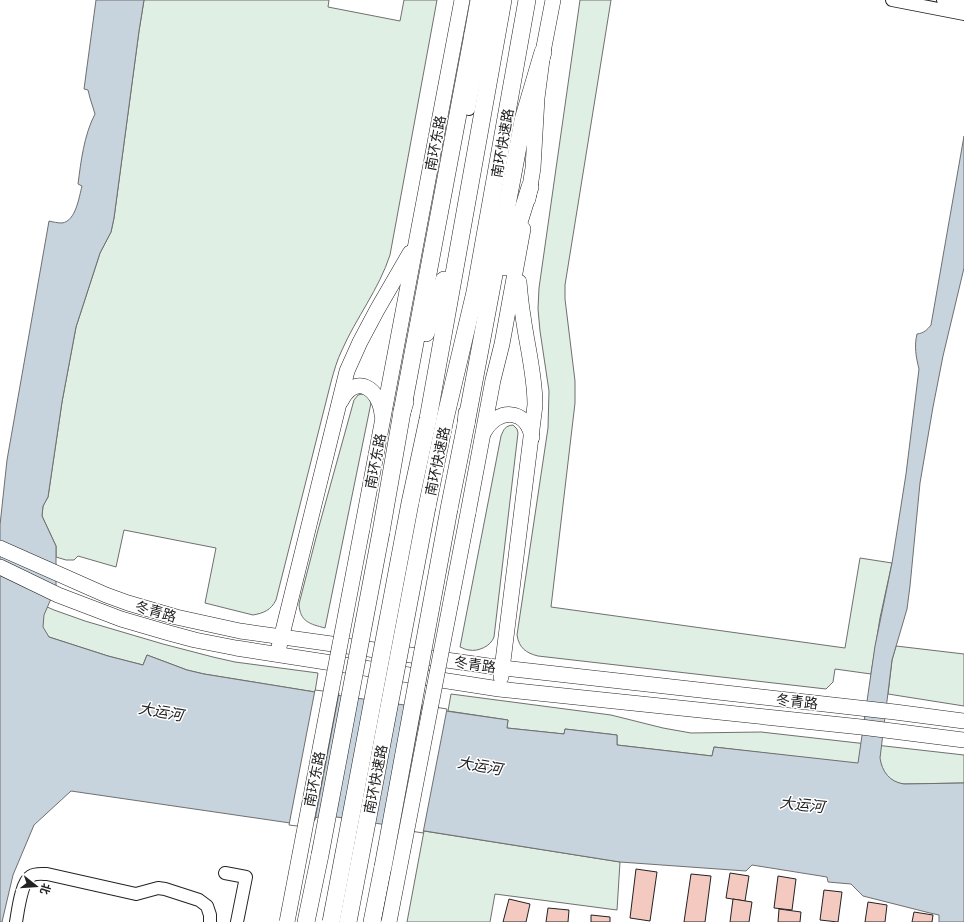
<svg xmlns="http://www.w3.org/2000/svg" width="964" height="922" font-family="'Golos Text','Noto Sans SC',sans-serif">
<style>
.green{fill:#e0efe3;stroke:#6f6f6f}
.water{fill:#c7d3dd;stroke:#6f6f6f}
.pier{fill:#fff;stroke:#6f6f6f}
.building{fill:#f3c9c0;stroke:#222}
.lines{fill:none;stroke-linecap:round;stroke-linejoin:round}
.minor-casing{stroke:#222;stroke-width:14}
.major-casing{stroke:#222;stroke-width:16}
.highway-casing{stroke:#222;stroke-width:18}
.minor{stroke:#fff;stroke-width:12}
.major{stroke:#fff;stroke-width:15}
.highway{stroke:#fff;stroke-width:17}
.major-bridge-casing{stroke:#222;stroke-width:16;stroke-linecap:butt}
.highway-bridge-casing{stroke:#222;stroke-width:18;stroke-linecap:butt}
.major-bridge{stroke:#fff;stroke-width:15}
.highway-bridge{stroke:#fff;stroke-width:17}
.labels{text-anchor:middle;dominant-baseline:central;stroke-width:3;stroke-linejoin:round;paint-order:stroke}
.street-label{font-size:14px;fill:#222;stroke:#fff}
.water-label{font-size:15px;font-style:italic;fill:#222;stroke:#fff}
</style>
<rect width="100%" height="100%" fill="#fff"/>
<!-- green -->
<g class="green">
<path d="M 144,0 L 329,0 L 328,7 L 400,21 L 404,0 L 437,0 L 390,255 C 379,289 356,318 342,350 C 337,360 334,371 331,382 L 276,600 C 271,610 264,613 253,615 L 205,603 L 216,548 L 124,530 L 116,567 L 78,556 L 74,560 L 66,560 L 56,557 L 56,546 L 42,516 L 43,506 L 48,497 L 62,402 L 76,327 L 100,253 L 111,232 L 114,218 L 139,31 Z"/>
<path d="M 580,0 L 611,0 L 565,285 L 565,299 L 575,381 L 575,403 L 551,607 L 845,648 L 860,558 L 892,563 L 880,618 L 871,674 L 835,669 L 833,682 L 826,689 L 538,656 C 526,653 519,648 517,635 L 548,428 L 549,391 L 540,331 L 538,309 L 539,288 Z"/>
<path d="M 362,394 L 369,396 L 371,403 L 325,628 C 310,624 300,622 299,604 L 318,530 L 354,400 L 358,395 Z"/>
<path d="M 513,425 L 517,429 L 518,433 L 494,637 C 491,646 478,652 469,650 C 466,650 463,648 460,647 L 501,436 C 504,429 505,426 513,425 Z"/>
<path d="M 0,586 L 54,610 L 85,621 L 163,644 L 213,657 L 235,662 L 318,673 L 315,692 L 204,674 L 187,670 L 147,655 L 143,665 L 108,656 L 49,637 Z"/>
<path d="M 896,646 L 964,654 L 964,706 L 888,694 L 892,660 Z"/>
<path d="M 451,694 L 611,715 L 663,728 L 691,733 L 761,732 L 964,755 L 964,783 L 904,784 L 898,783 L 858,764 L 714,747 L 712,756 L 617,745 L 617,735 L 565,729 L 564,734 L 507,728 L 508,720 L 448,711 Z"/>
<path d="M 424,831 L 620,862 L 617,910 L 495,894 L 490,922 L 407,922 Z"/>
</g>
<!-- water -->
<path class="water" d="M 96,0 L 144,0 L 139,31 L 114,218 L 111,232 L 100,253 L 76,327 L 62,402 L 48,497 L 43,506 L 42,516 L 56,546 L 56,587 L 44,615 L 43,627 L 49,637 L 108,656 L 143,665 L 147,655 L 187,670 L 204,674 L 315,692 L 508,720 L 507,728 L 564,734 L 565,729 L 617,735 L 617,745 L 712,756 L 714,747 L 858,763 L 875,646 L 892,563 L 906,474 L 919,369 C 916,357 914,346 917,334 C 924,333 927,330 931,325 L 964,136 L 964,268 L 943,356 L 933,407 L 920,483 L 910,586 L 907,609 L 892,660 L 880,758 C 882,772 890,782 904,784 L 964,783 L 964,922 L 939,922 L 939,915 L 930,913 L 863,896 L 851,884 L 828,882 L 827,877 L 752,865 L 746,871 L 620,862 L 324,815 L 297,824 L 71,791 L 34,825 L 13,875 L 2,922 L 0,922 L 0,525 L 7,460 L 49,221 C 53,222 58,223 62,223 C 76,221 79,197 82,186 L 78,184 C 81,161 84,135 95,114 L 90,98 L 88,90 L 84,89 Z"/>
<!-- pier -->
<g class="pier">
<path d="M 315,690 L 339,693 L 315,820 L 297,826 L 289,825 Z"/>
<path d="M 422,705 L 447,709 L 423,833 L 398,829 Z"/>
</g>
<!-- building -->
<g class="building">
<path d="M 636,869 L 657,872 L 650,921 L 630,918 Z"/>
<path d="M 730,873 L 749,876 L 745,901 L 726,898 Z"/>
<path d="M 691,874 L 711,876 L 705,922 L 684,922 Z"/>
<path d="M 778,876 L 796,879 L 792,910 L 774,908 Z"/>
<path d="M 824,890 L 842,892 L 838,922 L 820,920 Z"/>
<path d="M 509,899 L 530,904 L 526,922 L 503,922 Z"/>
<path d="M 733,899 L 752,902 L 749,922 L 730,922 Z"/>
<path d="M 868,902 L 887,905 L 885,922 L 865,922 Z"/>
<path d="M 548,908 L 569,910 L 568,922 L 546,922 Z"/>
<path d="M 779,909 L 801,912 L 800,922 L 778,922 Z"/>
<path d="M 914,912 L 933,915 L 932,922 L 912,922 Z"/>
<path d="M 591,915 L 610,917 L 610,922 L 591,922 Z"/>
</g>
<g class="lines">
<defs>
<g id="minor">
<path d="M 892,0 L 964,14"/>
<path d="M 943,0 L 964,4"/>
<path d="M 469,109 L 490,0"/>
<path d="M 225,873 L 246,877 L 237,922"/>
<path d="M 16,922 C 18,911 21,882 31,876 C 35,873 42,874 47,874 L 136,894 L 158,888 L 165,889 L 199,900 L 207,906 L 210,915 L 210,922"/>
</g>
<g id="major">
<path d="M 528,199 L 533,168 L 537,98 L 543,52 L 553,0"/>
<path d="M 341,401 C 356,372 380,389 382,415"/>
<path d="M 484,432 C 497,408 526,408 532,437"/>
<path d="M 468,513 L 493,380 L 502,344 L 523,229"/>
<path d="M 362,529 L 462,0"/>
<path d="M 0,548 L 106,595 L 128,603 L 176,617 L 240,631 L 503,668 L 895,712 L 964,721"/>
<path d="M 0,567 L 58,595 L 121,619 L 169,633 L 195,640 L 236,648 L 499,689 L 861,727 L 964,740"/>
<path d="M 279,647 L 347,371 L 360,342 L 377,310 L 410,253"/>
<path d="M 501,677 L 535,405 C 535,375 527,346 523,316 C 521,305 520,293 519,282"/>
</g>
<g id="highway">
<path d="M 473,45 L 473,34 L 479,0"/>
<path d="M 505,267 L 530,187"/>
<path d="M 426,333 L 444,280"/>
<path d="M 402,412 L 473,34"/>
<path d="M 466,424 L 523,120 L 543,52"/>
<path d="M 410,503 L 428,419 L 503,0"/>
<path d="M 427,507 L 445,419 L 475,292 L 527,0"/>
<path d="M 449,509 L 466,424 L 467,413"/>
<path d="M 381,532 L 402,412 L 405,402"/>
<path d="M 306,922 L 320,855"/>
<path d="M 372,922 L 383,867"/>
</g>
</defs>
<!-- minor casing -->
<use href="#minor" class="minor-casing"/>
<!-- major casing -->
<use href="#major" class="major-casing"/>
<!-- highway casing -->
<use href="#highway" class="highway-casing"/>
<!-- minor -->
<use href="#minor" class="minor"/>
<!-- major -->
<use href="#major" class="major"/>
<!-- highway -->
<use href="#highway" class="highway"/>
<defs>
<g id="major-bridge">
<path d="M 287,922 L 362,529"/>
<path d="M 389,922 L 468,513"/>
</g>
<g id="highway-bridge">
<path d="M 320,855 L 381,532"/>
<path d="M 383,867 L 449,509"/>
<path d="M 331,922 L 410,503"/>
<path d="M 348,922 L 427,507"/>
</g>
</defs>
<!-- major-bridge casing -->
<use href="#major-bridge" class="major-bridge-casing"/>
<!-- highway-bridge casing -->
<use href="#highway-bridge" class="highway-bridge-casing"/>
<!-- major-bridge -->
<use href="#major-bridge" class="major-bridge"/>
<!-- highway-bridge -->
<use href="#highway-bridge" class="highway-bridge"/>
</g>
<g class="labels">
<!-- street labels -->
<g class="street-label">
<text transform="translate(435 143) rotate(-79)">南环东路</text>
<text transform="translate(502 143) rotate(-80)">南环快速路</text>
<text transform="translate(375 461) rotate(-79)">南环东路</text>
<text transform="translate(437 461) rotate(-78)">南环快速路</text>
<text transform="translate(156 611) rotate(16)">冬青路</text>
<text transform="translate(475 664) rotate(8)">冬青路</text>
<text transform="translate(797 701) rotate(6)">冬青路</text>
<text transform="translate(314 779) rotate(-79)">南环东路</text>
<text transform="translate(375 779) rotate(-79)">南环快速路</text>
</g>
<!-- water labels -->
<g class="water-label">
<text transform="translate(161 711) rotate(10)">大运河</text>
<text transform="translate(480 765) rotate(10)">大运河</text>
<text transform="translate(802 804) rotate(6)">大运河</text>
</g>
</g>
<!-- north arrow -->
<g transform="translate(36 886) rotate(107)" stroke="#ffffff" stroke-width="3" paint-order="stroke">
<path d="M0-3L7 15L0 10L-7 15Z" fill="#222222"/>
<text y="-6" font-size="11" font-weight="bold" text-anchor="middle" fill="#222222">北</text>
</g>
</svg>
